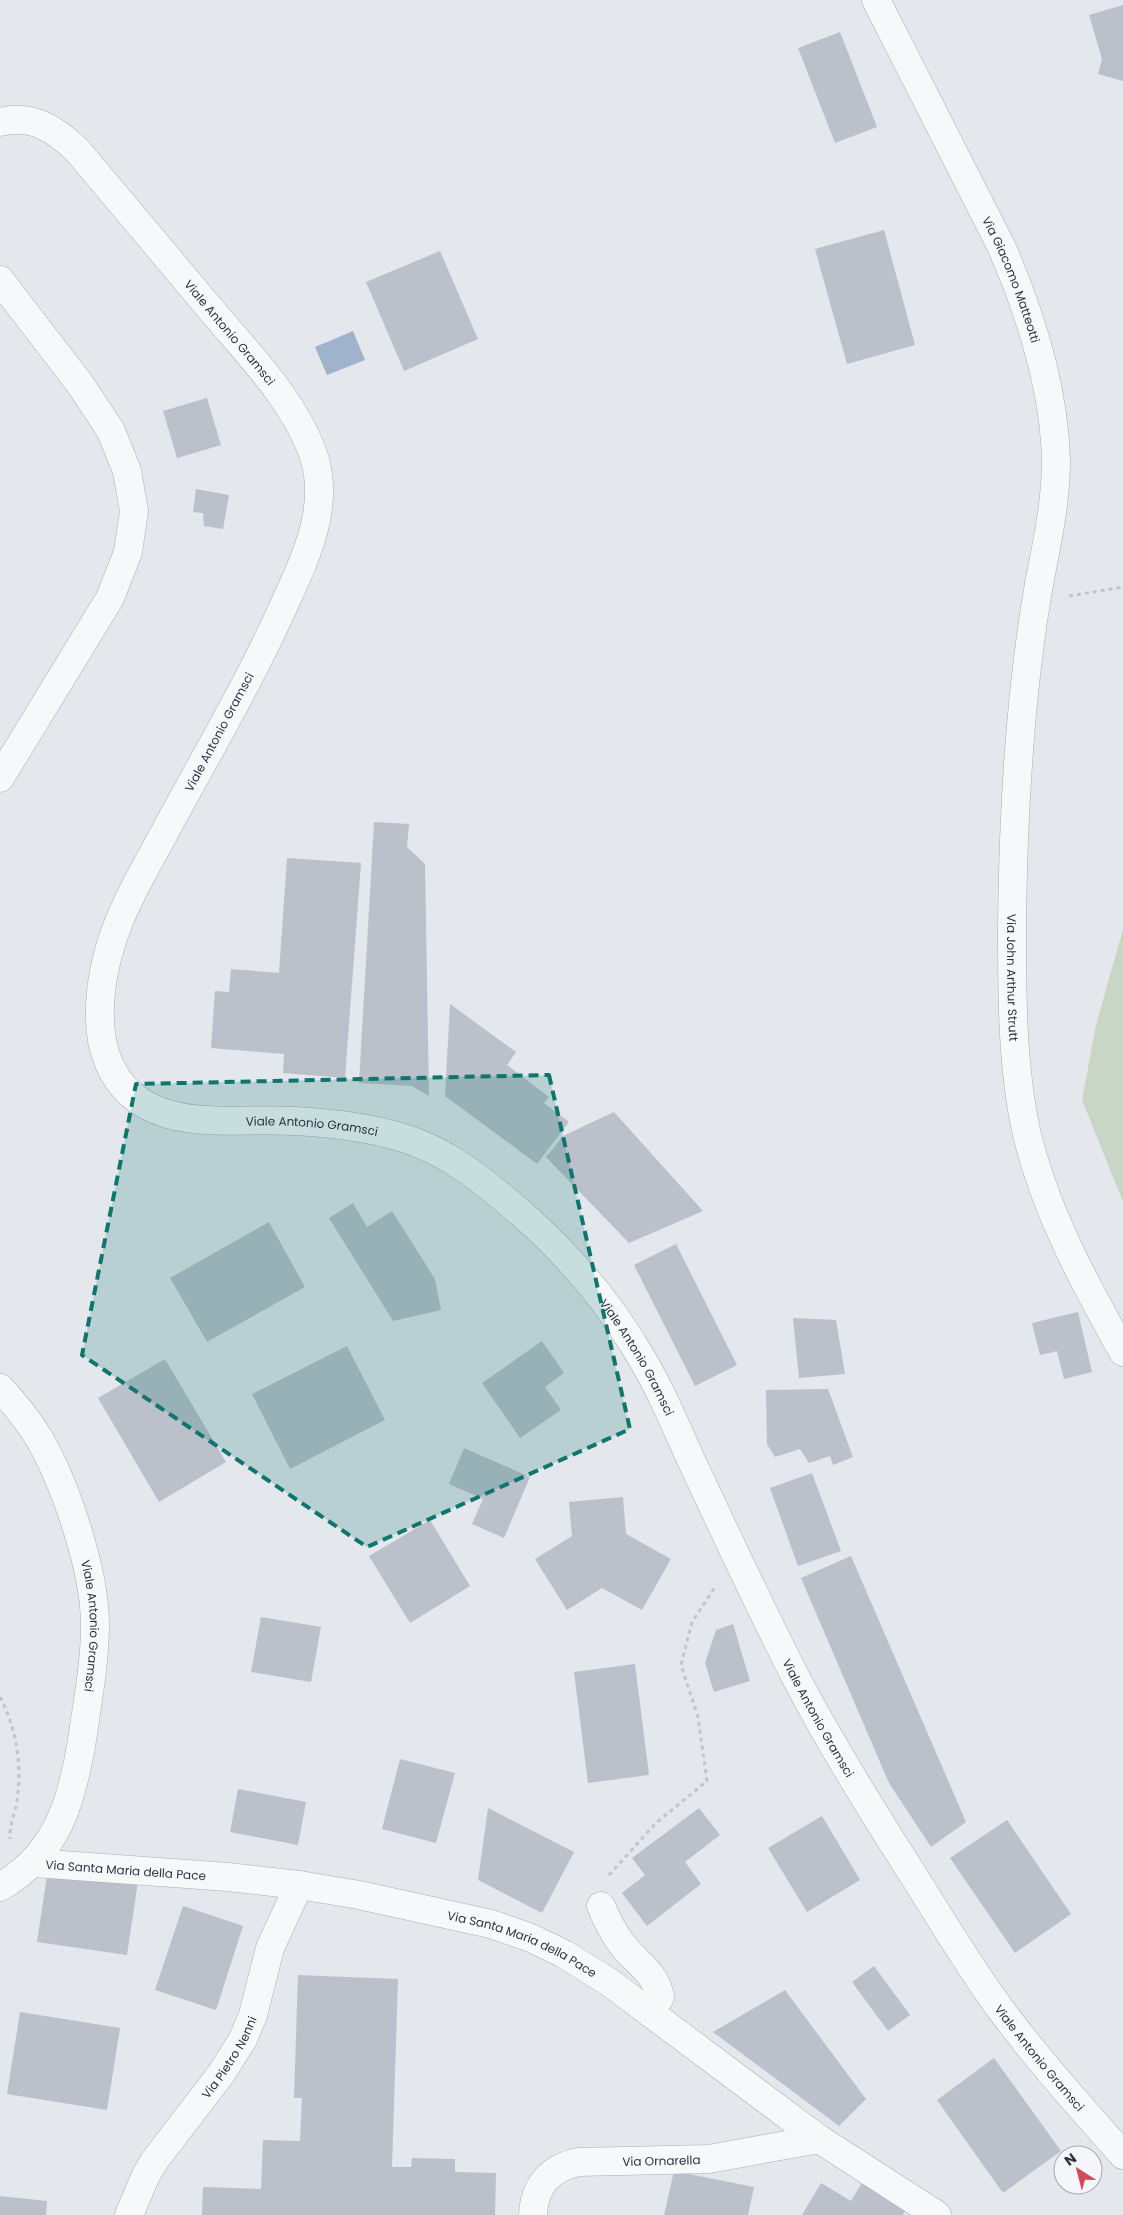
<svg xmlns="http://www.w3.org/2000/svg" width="1123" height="2215" font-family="Poppins,sans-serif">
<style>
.green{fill:#c9d6c5}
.water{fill:#9fb4cc}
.building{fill:#bbc0ca}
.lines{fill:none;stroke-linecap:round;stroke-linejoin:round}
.pedestrian-casing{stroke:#a9aeb7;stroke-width:29}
.minor-casing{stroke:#a9aeb7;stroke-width:29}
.tertiary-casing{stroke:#a9aeb7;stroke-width:29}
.path{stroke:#c2c5cb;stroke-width:3;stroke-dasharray:4 4;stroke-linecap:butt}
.pedestrian{stroke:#f7f8fa;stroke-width:28}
.minor{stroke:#f7f8fa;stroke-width:28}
.tertiary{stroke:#f7f8fa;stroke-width:28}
.marked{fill:#0f766e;fill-opacity:0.2;stroke:#0f766e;stroke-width:4;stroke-dasharray:10 6;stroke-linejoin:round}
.labels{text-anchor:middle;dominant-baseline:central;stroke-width:4.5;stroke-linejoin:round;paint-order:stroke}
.street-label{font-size:12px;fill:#2b3445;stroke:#f4f6f9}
</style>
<rect width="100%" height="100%" fill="#e4e7ec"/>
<!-- green -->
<path class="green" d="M 1123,929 L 1123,1202 L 1082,1100 L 1096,1025 Z"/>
<!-- water -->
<path class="water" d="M 353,331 L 365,360 L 327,375 L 315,347 Z"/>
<!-- building -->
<g class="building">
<path d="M 1123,5 L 1123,81 L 1098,74 L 1102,59 L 1089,15 Z"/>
<path d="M 840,32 L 877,127 L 835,143 L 798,48 Z"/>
<path d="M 884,230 L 915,345 L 847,364 L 815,249 Z"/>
<path d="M 440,251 L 478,339 L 404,371 L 366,282 Z"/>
<path d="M 207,398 L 221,445 L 177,458 L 163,411 Z"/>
<path d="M 196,489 L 229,495 L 223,529 L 204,526 L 203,513 L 193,512 Z"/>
<path d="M 374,822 L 409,824 L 407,847 L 425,864 L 429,1096 L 412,1086 L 359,1083 Z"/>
<path d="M 287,858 L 361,863 L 345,1078 L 283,1073 L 284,1054 L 211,1048 L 215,991 L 229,992 L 231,969 L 279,973 Z"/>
<path d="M 450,1004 L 516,1052 L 507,1065 L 549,1097 L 544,1103 L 569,1122 L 537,1164 L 445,1096 Z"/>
<path d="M 614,1112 L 703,1211 L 629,1243 L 546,1157 L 563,1136 Z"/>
<path d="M 353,1203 L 367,1227 L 392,1211 L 435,1279 L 441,1310 L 393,1321 L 329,1218 Z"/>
<path d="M 269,1222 L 305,1287 L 207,1342 L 170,1278 Z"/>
<path d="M 676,1244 L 737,1365 L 695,1386 L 634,1265 Z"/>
<path d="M 1078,1312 L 1092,1372 L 1064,1379 L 1057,1351 L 1040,1355 L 1032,1323 Z"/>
<path d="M 793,1318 L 836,1320 L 845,1374 L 799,1378 Z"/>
<path d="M 542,1341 L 564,1373 L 545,1387 L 561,1410 L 520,1438 L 482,1383 Z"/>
<path d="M 347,1346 L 385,1420 L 290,1469 L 252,1394 Z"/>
<path d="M 165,1359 L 226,1462 L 159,1502 L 98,1398 Z"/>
<path d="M 828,1389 L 853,1457 L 833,1465 L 830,1456 L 809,1463 L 800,1449 L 775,1457 L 767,1444 L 766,1390 Z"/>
<path d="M 464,1448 L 530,1477 L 504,1538 L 472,1524 L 483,1499 L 449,1484 Z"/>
<path d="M 812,1473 L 841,1551 L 798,1566 L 770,1488 Z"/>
<path d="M 623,1497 L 626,1534 L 671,1559 L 642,1610 L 602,1588 L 567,1610 L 535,1559 L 572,1536 L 569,1502 Z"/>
<path d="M 430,1520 L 470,1586 L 410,1623 L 369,1556 Z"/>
<path d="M 851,1556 L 966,1822 L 931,1847 L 889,1783 L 801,1578 Z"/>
<path d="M 261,1617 L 321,1627 L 311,1682 L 251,1672 Z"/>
<path d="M 733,1624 L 750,1681 L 714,1692 L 705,1663 L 716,1630 Z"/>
<path d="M 635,1664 L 649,1775 L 588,1783 L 574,1672 Z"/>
<path d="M 400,1759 L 455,1773 L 436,1843 L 382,1829 Z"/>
<path d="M 238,1789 L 306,1802 L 298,1845 L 230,1832 Z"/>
<path d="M 488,1808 L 574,1852 L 542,1913 L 478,1880 Z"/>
<path d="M 699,1808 L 720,1835 L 685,1862 L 701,1884 L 647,1926 L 622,1893 L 645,1875 L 632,1858 Z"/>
<path d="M 822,1816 L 860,1880 L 807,1912 L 768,1848 Z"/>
<path d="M 1007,1820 L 1071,1914 L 1015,1953 L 950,1858 Z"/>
<path d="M 48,1869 L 138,1881 L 127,1955 L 37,1942 Z"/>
<path d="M 183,1906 L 243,1926 L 216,2010 L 155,1990 Z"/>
<path d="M 874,1966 L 910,2015 L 888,2031 L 852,1982 Z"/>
<path d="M 298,1975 L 398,1979 L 392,2167 L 411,2167 L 412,2158 L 455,2159 L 455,2172 L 496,2173 L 495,2215 L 202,2215 L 203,2187 L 261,2189 L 263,2140 L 300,2141 L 302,2098 L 294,2098 Z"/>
<path d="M 785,1990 L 866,2099 L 839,2126 L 713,2032 Z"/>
<path d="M 20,2012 L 120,2028 L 107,2110 L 7,2094 Z"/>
<path d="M 994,2058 L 1061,2151 L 1003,2193 L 937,2100 Z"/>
<path d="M 674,2171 L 754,2187 L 748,2215 L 664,2215 Z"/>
<path d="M 863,2181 L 907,2207 L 903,2215 L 802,2215 L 821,2183 L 851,2201 Z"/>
<path d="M 0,2196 L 47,2201 L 46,2215 L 0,2215 Z"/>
</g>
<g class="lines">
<defs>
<g id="pedestrian">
<path id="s1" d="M 1039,584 C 1019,698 1013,813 1012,928 C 1012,995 1012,1065 1026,1130 C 1044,1209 1084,1282 1123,1352"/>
</g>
<g id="minor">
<path id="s2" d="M 876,0 L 1001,246 C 1030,312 1054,387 1056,460 C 1056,502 1047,543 1039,584"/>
<path id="s3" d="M 34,1863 L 228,1877 L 299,1885 L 359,1895 L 491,1924 L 531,1938 L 564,1954 L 609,1982 L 819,2139 L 937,2215"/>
<path d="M 601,1906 C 607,1921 614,1934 624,1947 C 638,1964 656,1973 660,1997 L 650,2013"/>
<path id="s4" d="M 129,2215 L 146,2175 L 155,2160 L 221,2074 L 243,2039 L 253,2015 L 270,1948 L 299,1885"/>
<path id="s5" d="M 533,2215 C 534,2186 551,2167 579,2162 L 709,2159 L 819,2139"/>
</g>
<g id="tertiary">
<path id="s6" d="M 0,122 C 32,114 55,129 77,150 C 122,204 168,258 213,312 C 249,355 292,398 312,451 C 332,503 306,557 285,603 C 251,679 208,752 168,826 C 148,864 124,902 111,944 C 100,979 94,1027 108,1061 C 139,1138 231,1117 295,1121 C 330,1123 367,1127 400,1137 C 447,1150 485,1182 522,1214 C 565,1252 603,1295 633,1344 C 657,1381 674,1422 692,1462 C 726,1534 759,1606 795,1676 C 832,1747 874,1814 917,1881 C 945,1926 972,1971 1004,2014 C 1041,2063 1082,2109 1123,2155"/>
<path d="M 0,280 L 80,384 L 111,431 L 127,471 L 134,511 L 128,552 L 110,598 L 0,778"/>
<path id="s7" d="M 0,1388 C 14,1403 28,1420 39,1438 C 66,1485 95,1571 95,1625 C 95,1662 88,1698 83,1734 C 73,1798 59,1853 0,1887"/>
</g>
</defs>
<!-- pedestrian casing -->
<use href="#pedestrian" class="pedestrian-casing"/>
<!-- minor casing -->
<use href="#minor" class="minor-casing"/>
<!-- tertiary casing -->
<use href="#tertiary" class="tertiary-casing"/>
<!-- path -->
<g class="path">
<path d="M 1069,596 L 1123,587"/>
<path d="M 0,1697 C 17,1730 22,1765 17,1801 C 15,1814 9,1826 10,1839"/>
<path d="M 609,1875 L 656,1823 L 707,1781 L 698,1717 L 681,1665 L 692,1622 L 715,1587"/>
</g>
<!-- pedestrian -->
<use href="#pedestrian" class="pedestrian"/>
<!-- minor -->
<use href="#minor" class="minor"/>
<!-- tertiary -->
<use href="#tertiary" class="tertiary"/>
</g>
<!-- marked area -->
<path class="marked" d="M 549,1075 L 630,1429 L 367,1547 L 82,1355 L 136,1084 Z"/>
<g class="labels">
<!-- street labels -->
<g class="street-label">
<text stroke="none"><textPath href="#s2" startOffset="311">Via Giacomo Matteotti</textPath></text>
<text stroke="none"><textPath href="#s6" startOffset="324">Viale Antonio Gramsci</textPath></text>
<text transform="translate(219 732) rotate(-62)">Viale Antonio Gramsci</text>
<text stroke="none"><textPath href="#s1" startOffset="395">Via John Arthur Strutt</textPath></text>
<text stroke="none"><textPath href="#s6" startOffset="1358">Viale Antonio Gramsci</textPath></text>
<text stroke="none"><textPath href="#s6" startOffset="1778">Viale Antonio Gramsci</textPath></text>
<text stroke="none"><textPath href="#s7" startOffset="261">Viale Antonio Gramsci</textPath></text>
<text stroke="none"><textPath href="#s6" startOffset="2182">Viale Antonio Gramsci</textPath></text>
<text stroke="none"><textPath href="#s3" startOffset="92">Via Santa Maria della Pace</textPath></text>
<text stroke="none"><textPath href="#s3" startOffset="498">Via Santa Maria della Pace</textPath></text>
<text stroke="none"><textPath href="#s6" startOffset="2588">Viale Antonio Gramsci</textPath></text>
<text stroke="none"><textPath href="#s4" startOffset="188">Via Pietro Nenni</textPath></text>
<text stroke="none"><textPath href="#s5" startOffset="159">Via Ornarella</textPath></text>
</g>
</g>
<!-- north arrow -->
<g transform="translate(1078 2170) rotate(324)"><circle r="24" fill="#f4f6f9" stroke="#a4a8b1"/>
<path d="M0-4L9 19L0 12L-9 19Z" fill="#d1495b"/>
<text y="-8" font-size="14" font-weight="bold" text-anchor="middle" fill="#2b3445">N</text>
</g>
</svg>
